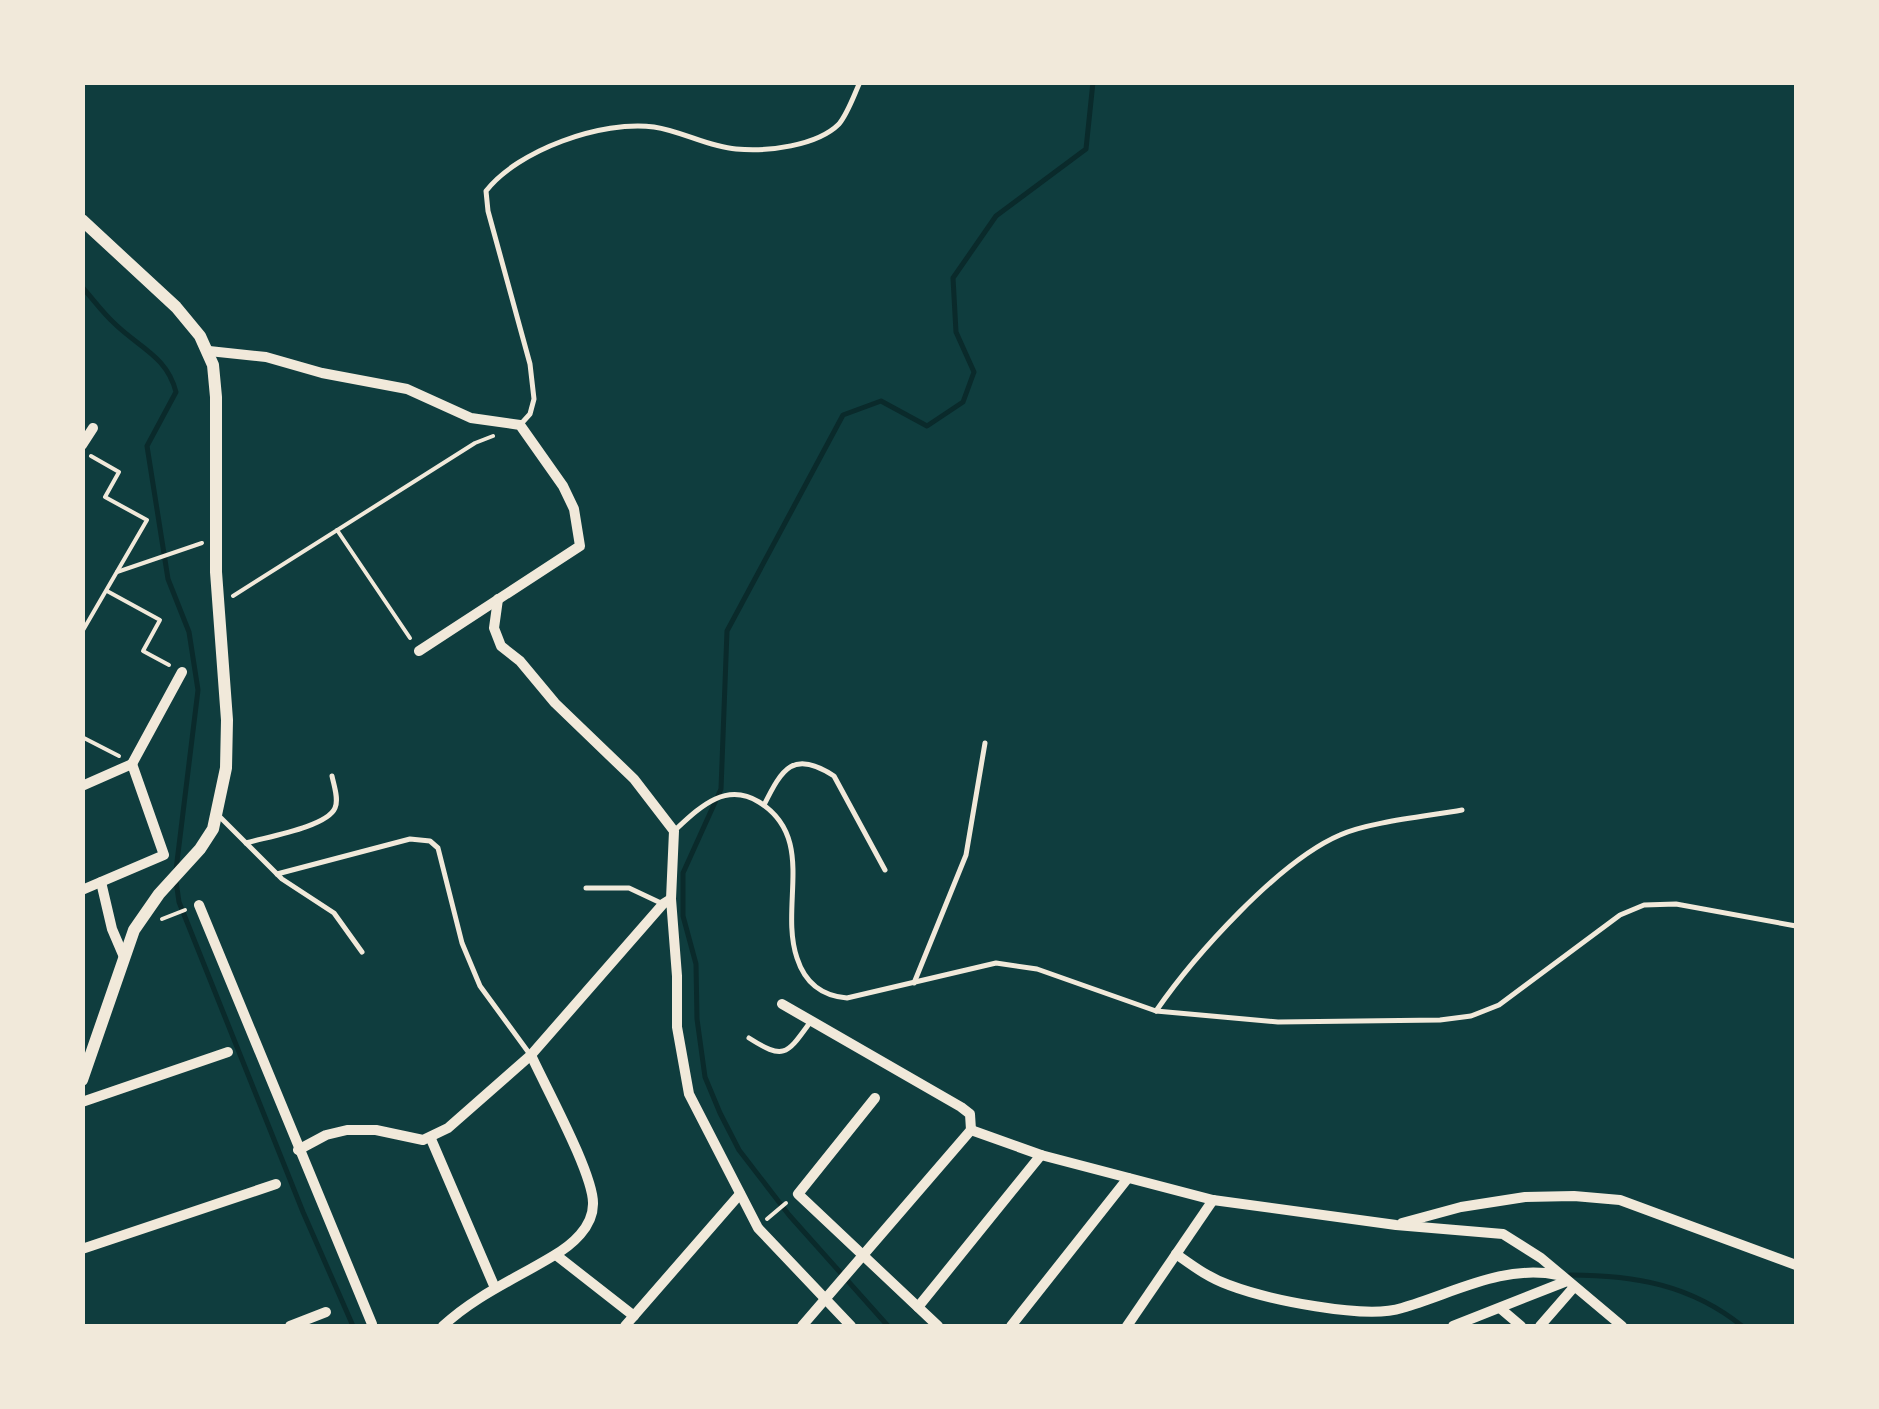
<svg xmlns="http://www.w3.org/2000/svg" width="1879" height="1409" font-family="'PT Sans',sans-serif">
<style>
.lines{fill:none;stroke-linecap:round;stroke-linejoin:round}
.stream{stroke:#0a2a2b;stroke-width:5}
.path{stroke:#f1e9da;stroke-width:4}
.service{stroke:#f1e9da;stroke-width:5}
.minor{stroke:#f1e9da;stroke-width:10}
.tertiary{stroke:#f1e9da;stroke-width:12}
</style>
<rect width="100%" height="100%" fill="#0f3d3e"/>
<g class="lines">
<!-- stream -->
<g class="stream">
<path d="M 82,287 C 93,299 102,312 114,323 C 138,347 167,356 176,392 L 147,446 L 168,579 L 189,632 L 198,690 L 176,870"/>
<path d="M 176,881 L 179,902 L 303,1212 L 353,1326"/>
<path d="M 1570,1275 C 1635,1275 1691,1285 1742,1326"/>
<path d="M 888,1326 L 789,1215 L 739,1150 L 720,1113 L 705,1077 L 697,1019 L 696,964 L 683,916 L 683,873 L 721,789 L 727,631 L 843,415 L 881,401 L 927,426 L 963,402 L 974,372 L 956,332 L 953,278 L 996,216 L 1086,149 L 1093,82"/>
</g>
<!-- path -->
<g class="path">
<path d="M 337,530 L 410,638"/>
<path d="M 117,572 L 202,543"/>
<path d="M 107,591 L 160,620 L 143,651 L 169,665"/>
<path d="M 233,596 L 475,443 L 493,436"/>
<path d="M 82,632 L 147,520 L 105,497 L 119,472 L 91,456"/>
<path d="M 82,737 L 119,756"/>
<path d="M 162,919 L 185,910"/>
<path d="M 767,1219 L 786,1203"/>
</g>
<!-- service -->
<g class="service">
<path d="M 520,425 L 530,414 L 534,399 L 530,364 L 488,211 L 486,191 C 518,150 602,120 654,127 C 682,131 708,147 736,149 C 767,152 817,146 839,124 C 848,113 854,95 860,82"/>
<path d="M 764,805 C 782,769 793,749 834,776 L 885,870"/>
<path d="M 220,817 L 282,879 L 334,913 L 362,952"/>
<path d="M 674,831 C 699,808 725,781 759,802 C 817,838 779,905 797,958 C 805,983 822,996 847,998 L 996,963 L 1037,969 L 1156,1011 L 1278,1022 L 1440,1020 L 1471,1016 L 1499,1005 L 1620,915 L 1644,905 L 1676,904 L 1796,926"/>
<path d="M 246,843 C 266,837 327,827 335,808 C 339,799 334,786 332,776"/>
<path d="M 277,874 L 410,839 L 430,841 L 438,848 L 462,943 L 480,986 L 529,1053"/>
<path d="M 586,888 L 629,888 L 663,904"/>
<path d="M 914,983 L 966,855 L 985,743"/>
<path d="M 1156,1011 C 1194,956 1279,861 1340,835 C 1368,822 1429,816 1462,810"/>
<path d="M 749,1038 C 785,1061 787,1054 811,1021"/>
</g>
<!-- minor -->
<g class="minor">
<path d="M 209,351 L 266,357 L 322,373 L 407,389 L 471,418 L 520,425 L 563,486 L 574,509 L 580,546 L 419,651"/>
<path d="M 82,445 L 93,428"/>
<path d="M 498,599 L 494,628 L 501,646 L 520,661 L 555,703 L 634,779 L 674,831 L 671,899 L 677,976 L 677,1027 L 689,1094 L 758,1228 L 851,1326"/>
<path d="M 132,764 L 182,672"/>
<path d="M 82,786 L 132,764"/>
<path d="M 101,882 L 112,929 L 124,957"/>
<path d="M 82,890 L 164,855 L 132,764"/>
<path d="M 199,905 L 372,1324"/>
<path d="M 782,1004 L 961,1107 L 970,1114 L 971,1130"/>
<path d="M 875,1098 L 798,1194 L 938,1326"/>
<path d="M 82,1102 L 228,1052"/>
<path d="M 971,1130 L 1041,1155 L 1213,1200 L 1396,1225 L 1503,1234 L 1541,1258 L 1622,1326"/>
<path d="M 431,1139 L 495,1288"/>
<path d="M 298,1150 L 326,1135 L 347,1130 L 376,1130 L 423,1140 L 448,1128 L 531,1055 L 663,904 L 671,899"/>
<path d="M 1402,1223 L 1461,1207 L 1525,1197 L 1574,1196 L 1620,1200 L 1796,1265"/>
<path d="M 82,1249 L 276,1184"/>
<path d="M 1176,1254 C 1193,1266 1209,1278 1229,1285 C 1266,1299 1365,1320 1402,1308 C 1454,1293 1503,1264 1558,1275"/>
<path d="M 556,1255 L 634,1316"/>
<path d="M 918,1307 L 1041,1155"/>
<path d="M 1501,1309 L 1521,1326"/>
<path d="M 290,1326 L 326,1312"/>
<path d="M 443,1326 C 475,1296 515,1279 553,1256 C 572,1245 593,1227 593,1204 C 594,1175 545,1086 531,1055"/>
<path d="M 625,1326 L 740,1194"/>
<path d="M 802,1326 L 971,1130"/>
<path d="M 1011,1326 L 1128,1178"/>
<path d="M 1127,1326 L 1213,1200"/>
<path d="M 1453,1326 L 1567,1281"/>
<path d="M 1540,1326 L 1574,1287"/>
</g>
<!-- tertiary -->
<path class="tertiary" d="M 82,220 L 176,307 L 200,336 L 213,365 L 216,397 L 216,572 L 227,720 L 226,768 L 213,829 L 200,849 L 159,894 L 134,930 L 82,1080"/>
</g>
<!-- border -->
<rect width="1879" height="1409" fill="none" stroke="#f1e9da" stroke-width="170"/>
</svg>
